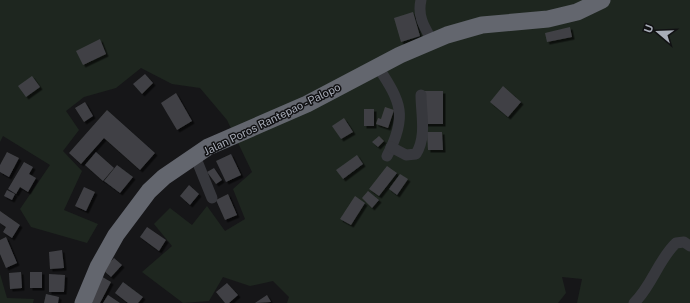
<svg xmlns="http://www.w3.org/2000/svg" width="690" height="303" font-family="'Public Sans',sans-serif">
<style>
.green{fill:#1e261f}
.building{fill:#404145;filter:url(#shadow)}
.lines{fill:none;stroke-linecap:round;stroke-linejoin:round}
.minor{stroke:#37383d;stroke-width:11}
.highway{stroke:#63666e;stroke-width:17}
.labels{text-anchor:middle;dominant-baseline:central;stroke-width:3;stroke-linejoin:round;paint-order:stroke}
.street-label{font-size:11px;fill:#a8adb8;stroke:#111113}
</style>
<defs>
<filter id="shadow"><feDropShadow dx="2.5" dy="2.5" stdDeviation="0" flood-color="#0009"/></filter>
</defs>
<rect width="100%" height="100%" fill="#161618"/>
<!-- green -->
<g class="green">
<path d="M 0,0 L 690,0 L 690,303 L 577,303 L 582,279 L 562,277 L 566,293 L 558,303 L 287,303 L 289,297 L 273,281 L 250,286 L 223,277 L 209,301 L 183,303 L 142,272 L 172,246 L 154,224 L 170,208 L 192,225 L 207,206 L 225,231 L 245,219 L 233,189 L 252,172 L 227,120 L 200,88 L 172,84 L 141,68 L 116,88 L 84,97 L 66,111 L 79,130 L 63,151 L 82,171 L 64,210 L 98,224 L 87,243 L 31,227 L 20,209 L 50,165 L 3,136 L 0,142 Z"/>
<path d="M 0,274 L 7,298 L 34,299 L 33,303 L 0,303 Z"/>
</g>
<!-- building -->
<g class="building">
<path d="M 413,12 L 420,36 L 401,42 L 394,18 Z"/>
<path d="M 570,27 L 572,37 L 547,42 L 545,33 Z"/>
<path d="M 100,39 L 106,54 L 83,65 L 76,51 Z"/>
<path d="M 145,74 L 153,83 L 142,94 L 133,84 Z"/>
<path d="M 32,76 L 40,87 L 26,97 L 18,86 Z"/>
<path d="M 503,86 L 521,102 L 508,117 L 490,102 Z"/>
<path d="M 423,91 L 443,91 L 443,124 L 422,124 Z"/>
<path d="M 176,93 L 192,121 L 177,130 L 161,103 Z"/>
<path d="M 85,102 L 93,116 L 84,122 L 75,108 Z"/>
<path d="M 385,107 L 394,110 L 388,128 L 376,124 L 378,118 L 381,119 Z"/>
<rect x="364" y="109" width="10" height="17"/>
<path d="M 107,110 L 155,153 L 140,170 L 104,138 L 81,164 L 69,153 Z"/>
<path d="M 344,118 L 353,132 L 341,139 L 332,126 Z"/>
<path d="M 427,132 L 442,132 L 443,150 L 428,150 Z"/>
<path d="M 379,136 L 384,141 L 378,147 L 372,142 Z"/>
<path d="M 7,152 L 19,158 L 9,177 L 0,172 L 0,165 Z"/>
<path d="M 96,152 L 114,168 L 103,181 L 85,165 Z"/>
<path d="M 231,154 L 241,175 L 226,182 L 216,161 Z"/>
<path d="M 357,155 L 363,164 L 343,179 L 336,170 Z"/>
<path d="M 24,162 L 33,167 L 29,174 L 36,178 L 28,192 L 20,187 L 16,194 L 8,189 Z"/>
<path d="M 117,165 L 133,177 L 120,193 L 104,181 Z"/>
<path d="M 387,166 L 397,173 L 379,196 L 369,189 Z"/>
<path d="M 214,168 L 222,180 L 216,184 L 207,172 Z"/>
<path d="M 400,174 L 408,179 L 397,195 L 389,189 Z"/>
<path d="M 189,185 L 199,194 L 190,205 L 180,196 Z"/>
<path d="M 84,187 L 95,192 L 86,211 L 75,206 Z"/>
<path d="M 7,190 L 15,194 L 12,200 L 4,196 Z"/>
<path d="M 368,191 L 379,200 L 372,208 L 362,198 Z"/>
<path d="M 228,194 L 237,215 L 225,220 L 216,200 Z"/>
<path d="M 355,196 L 365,203 L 351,225 L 340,219 Z"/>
<path d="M 0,211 L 20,225 L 12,238 L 3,232 L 6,227 L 0,223 Z"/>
<path d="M 147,227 L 166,240 L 159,251 L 140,237 Z"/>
<path d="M 6,237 L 17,263 L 6,268 L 0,254 L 0,240 Z"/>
<path d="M 62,250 L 64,268 L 50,269 L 49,252 Z"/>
<path d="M 114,258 L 122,265 L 111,277 L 103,270 Z"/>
<path d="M 21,272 L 22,288 L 10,289 L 9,273 Z"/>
<rect x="30" y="272" width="12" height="16"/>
<path d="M 49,274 L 65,275 L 64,292 L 49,292 Z"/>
<path d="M 99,275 L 111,282 L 100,303 L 93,303 L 86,300 Z"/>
<path d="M 123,282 L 143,297 L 138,303 L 128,303 L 115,293 Z"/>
<path d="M 227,283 L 238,295 L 229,303 L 225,303 L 216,292 Z"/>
<path d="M 46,294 L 59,297 L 58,303 L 44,303 Z"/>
<path d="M 108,295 L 120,303 L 103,303 Z"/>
<path d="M 267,295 L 271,302 L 255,303 Z"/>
</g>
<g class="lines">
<!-- minor -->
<g class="minor">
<path d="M 421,0 C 417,17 425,28 433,42"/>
<path d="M 378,67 C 401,102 408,116 387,156"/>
<path d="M 391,147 L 406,155 L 416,154 C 427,136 421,114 421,95"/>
<path d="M 195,156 L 212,198"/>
<path d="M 634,303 C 652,286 658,260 676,243 L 684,242 L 690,246"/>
</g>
<!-- highway -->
<path class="highway" d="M 83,303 L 98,267 L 116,235 L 149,191 L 164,177 L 208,147 L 307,104 L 400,55 L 447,35 L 482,25 L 548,19 L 577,12 L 602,0"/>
</g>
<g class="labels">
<!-- street labels -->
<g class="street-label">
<text transform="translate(272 119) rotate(-26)">Jalan Poros Rantepao - Palopo</text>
</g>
</g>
<!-- north arrow -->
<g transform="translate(658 32) rotate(289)" stroke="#111113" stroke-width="3" paint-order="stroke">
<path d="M0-3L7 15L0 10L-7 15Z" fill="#a8adb8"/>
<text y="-6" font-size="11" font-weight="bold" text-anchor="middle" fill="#a8adb8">U</text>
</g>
</svg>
